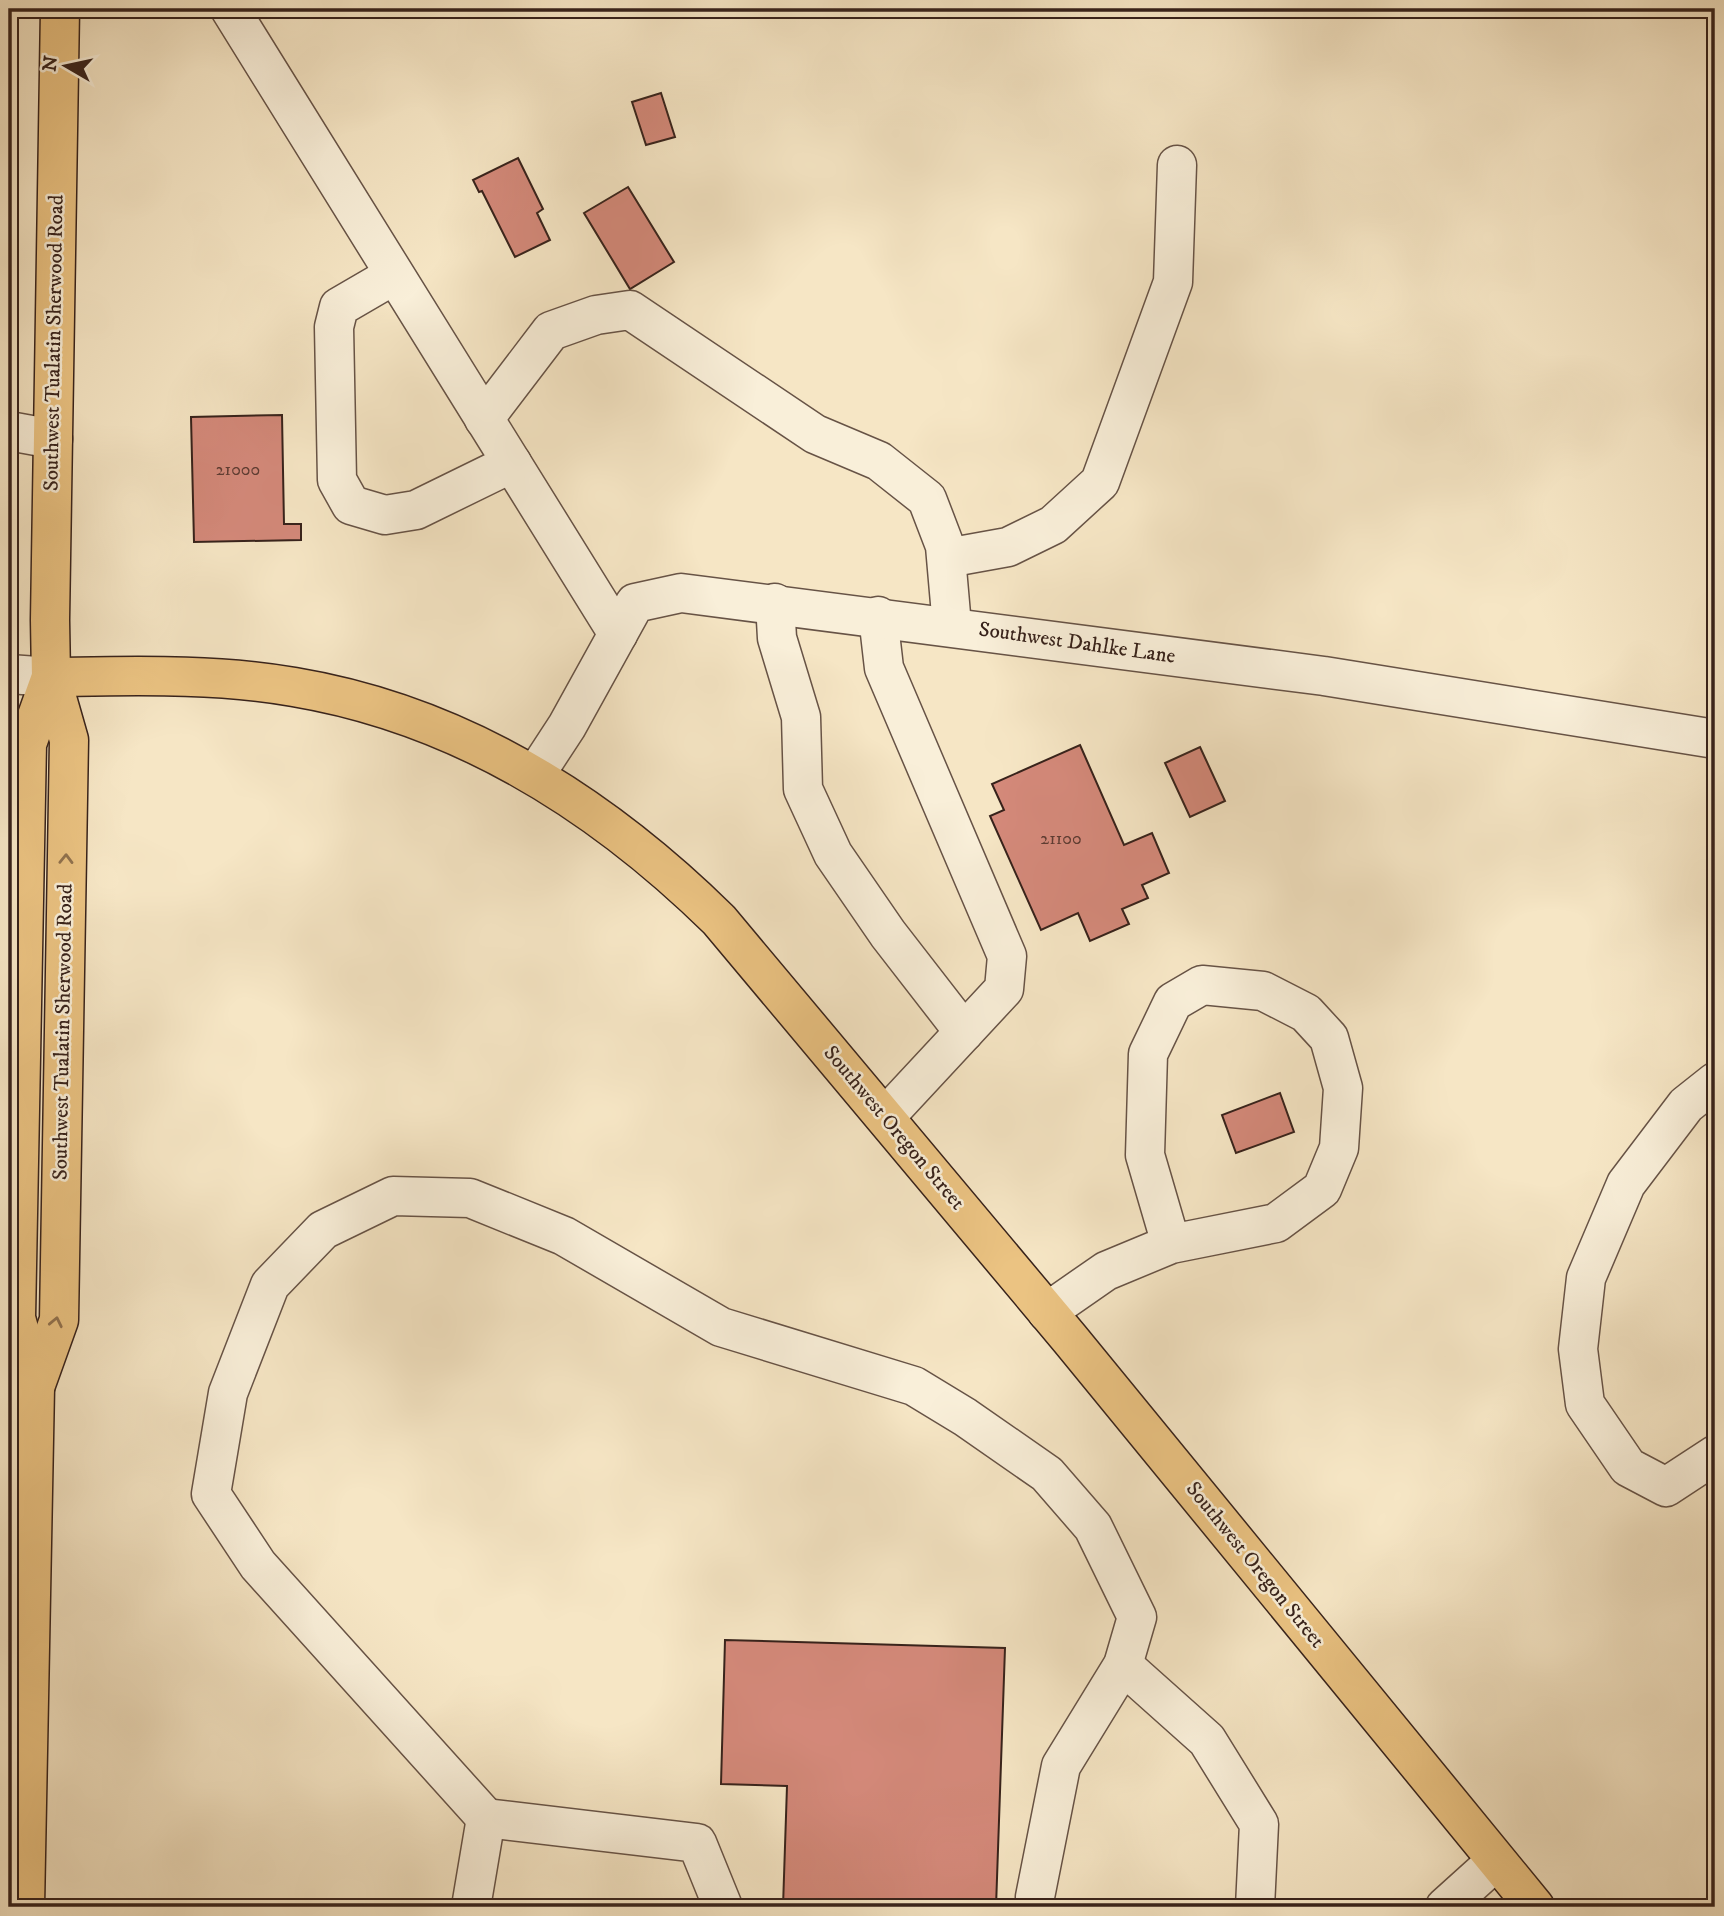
<svg xmlns="http://www.w3.org/2000/svg" width="1724" height="1916" font-family="'IM FELL DW Pica',serif">
<style>
.building{fill:#d4897a;stroke:#37221b;stroke-width:2}
.lines{fill:none;stroke-linecap:round;stroke-linejoin:round}
.minor-casing{stroke:#675346;stroke-width:41}
.major-casing{stroke:#37221b;stroke-width:41}
.highway-casing{stroke:#37221b;stroke-width:41}
.minor{stroke:#f9efd9;stroke-width:38}
.major{stroke:#ebc382;stroke-width:38}
.highway{stroke:#ebc382;stroke-width:38}
.oneway{stroke:#91724e}
.labels{text-anchor:middle;dominant-baseline:central;stroke-width:5;stroke-linejoin:round;paint-order:stroke}
.number-label{font-size:18px;fill:#5e3c33}
.street-label{font-size:21px;fill:#37221b;stroke:#f9efd9}
</style>
<rect width="100%" height="100%" fill="#f6e6c5"/>
<filter id="stains"><feTurbulence type="fractalNoise" baseFrequency=".00286" numOctaves="4"/><feColorMatrix values="0 0 0 0 .2 0 0 0 0 .09 0 0 0 0 .02 0 0 0 .5 -.17"/></filter>
<radialGradient id="worn" r=".72"><stop offset=".6" stop-color="#630" stop-opacity="0"/><stop offset="1" stop-color="#630" stop-opacity=".3"/></radialGradient>
<!-- building -->
<g class="building">
<path d="M 661,93 L 675,137 L 646,145 L 632,102 Z"/>
<path d="M 518,158 L 543,209 L 537,213 L 550,240 L 515,257 L 482,191 L 479,192 L 473,180 Z"/>
<path d="M 628,187 L 674,262 L 630,289 L 584,213 Z"/>
<path d="M 282,415 L 284,524 L 301,524 L 301,540 L 194,542 L 191,417 Z"/>
<path d="M 1080,745 L 1124,845 L 1152,833 L 1169,873 L 1142,885 L 1148,898 L 1122,909 L 1129,924 L 1090,941 L 1078,913 L 1041,930 L 990,816 L 1004,810 L 992,784 Z"/>
<path d="M 1200,747 L 1225,801 L 1190,817 L 1165,763 Z"/>
<path d="M 1280,1093 L 1294,1132 L 1236,1153 L 1222,1115 Z"/>
<path d="M 725,1640 L 1005,1648 L 996,1907 L 783,1907 L 787,1786 L 721,1784 Z"/>
</g>
<g class="lines">
<defs>
<g id="minor">
<path d="M 230,9 L 618,634"/>
<path d="M 394,275 L 339,307 L 334,327 L 337,480 L 351,505 L 385,515 L 416,510 L 512,463"/>
<path d="M 484,419 L 551,331 L 596,315 L 630,310 L 815,434 L 879,461 L 927,499 L 945,546 L 952,626"/>
<path d="M 9,431 L 53,439"/>
<path d="M 947,558 L 1008,547 L 1053,525 L 1100,482 L 1173,282 L 1177,165"/>
<path d="M 775,603 L 777,638 L 801,717 L 803,789 L 833,854 L 888,934 L 964,1032"/>
<path d="M 878,616 L 884,668 L 1007,956 L 1004,989 L 885,1117"/>
<path d="M 9,674 L 51,677"/>
<path d="M 535,775 L 567,726 L 635,603 L 681,593 L 1324,676 L 1715,739"/>
<path d="M 1715,1082 L 1686,1105 L 1626,1184 L 1586,1278 L 1578,1349 L 1585,1404 L 1628,1467 L 1666,1487 L 1715,1455"/>
<path d="M 1047,1312 L 1106,1271 L 1171,1244 L 1276,1223 L 1322,1189 L 1339,1148 L 1343,1088 L 1329,1038 L 1306,1013 L 1263,991 L 1202,985 L 1173,1002 L 1148,1054 L 1145,1155 L 1171,1244"/>
<path d="M 1123,1665 L 1207,1740 L 1259,1824 L 1255,1907"/>
<path d="M 486,1818 L 258,1565 L 211,1494 L 228,1393 L 270,1285 L 323,1230 L 393,1196 L 470,1198 L 564,1236 L 721,1327 L 914,1386 L 965,1417 L 1047,1474 L 1093,1527 L 1137,1617 L 1123,1665 L 1061,1766 L 1035,1897 L 1036,1907"/>
<path d="M 471,1907 L 486,1818 L 697,1843 L 723,1907"/>
<path d="M 1445,1907 L 1496,1861"/>
</g>
<path id="major" d="M 51,677 C 132,676 214,673 294,687 C 461,715 600,803 719,920 L 1070,1339 L 1535,1907"/>
<g id="highway">
<path d="M 35,1387 L 59,1320 L 69,740 L 51,677 L 50,620 L 60,9"/>
<path d="M 25,1907 L 35,1387 L 16,1318 L 27,744 L 51,677"/>
</g>
</defs>
<!-- minor casing -->
<use href="#minor" class="minor-casing"/>
<!-- major casing -->
<use href="#major" class="major-casing"/>
<!-- highway casing -->
<use href="#highway" class="highway-casing"/>
<!-- minor -->
<use href="#minor" class="minor"/>
<!-- major -->
<use href="#major" class="major"/>
<!-- highway -->
<use href="#highway" class="highway"/>
</g>
<!-- one-way arrows -->
<defs><path id="oneway-chevron" d="M-2-3.5L2.5 0L-2 3.5" fill="none" stroke-width="1.6" stroke-linecap="round" stroke-linejoin="round" transform="scale(1.75)"/></defs>
<g class="oneway">
<use href="#oneway-chevron" transform="translate(66 859) rotate(-89)"/>
<use href="#oneway-chevron" transform="translate(56 1322) rotate(-78)"/>
</g>
<g class="labels">
<!-- number labels -->
<g class="number-label">
<text x="238" y="470">21000</text>
<text x="1061" y="839">21100</text>
</g>
<!-- street labels -->
<g class="street-label">
<text transform="translate(54 343) rotate(-89)">Southwest Tualatin Sherwood Road</text>
<text transform="translate(1077 643) rotate(8)">Southwest Dahlke Lane</text>
<text transform="translate(63 1032) rotate(-89)">Southwest Tualatin Sherwood Road</text>
<text transform="translate(894 1128) rotate(50)">Southwest Oregon Street</text>
<text transform="translate(1255 1565) rotate(51)">Southwest Oregon Street</text>
</g>
</g>
<!-- margin -->
<rect width="1724" height="1916" fill="none" stroke="#f6e6c5" stroke-width="35"/>
<rect x="10" y="10" width="1703" height="1895" fill="none" stroke="#37221b" stroke-width="3.5"/>
<rect x="18" y="18" width="1689" height="1881" fill="none" stroke="#37221b" stroke-width="2"/>
<!-- north arrow -->
<g transform="translate(66 66) rotate(279)" stroke="#f9efd9" stroke-width="5" paint-order="stroke">
<path d="M0-5L12 26L0 18L-12 26Z" fill="#37221b"/>
<text y="-10" font-size="19" font-weight="bold" text-anchor="middle" fill="#37221b">N</text>
</g>
<rect width="100%" height="100%" filter="url(#stains)"/>
<rect width="100%" height="100%" fill="url(#worn)"/>
</svg>
